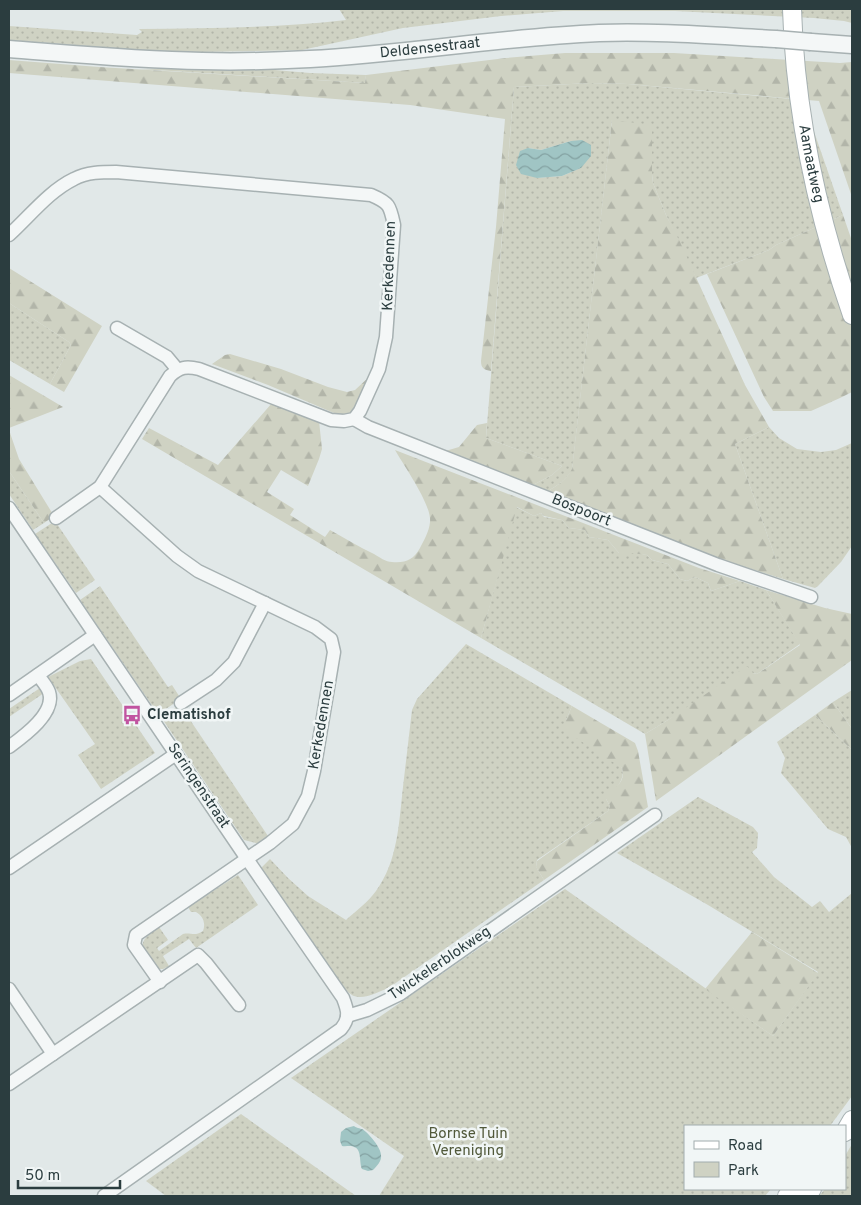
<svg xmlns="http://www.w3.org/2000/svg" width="861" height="1205" font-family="Overpass,sans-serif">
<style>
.green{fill:url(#green-dots);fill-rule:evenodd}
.forest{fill:url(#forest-firs)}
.water{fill:url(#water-waves)}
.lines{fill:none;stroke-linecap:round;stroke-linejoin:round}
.minor-casing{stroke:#a7b1b2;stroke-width:15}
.tertiary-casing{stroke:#a7b1b2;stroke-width:19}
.secondary-casing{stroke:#a7b1b2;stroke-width:20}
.minor{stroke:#f4f7f7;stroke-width:12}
.tertiary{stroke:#f4f7f7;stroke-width:16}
.secondary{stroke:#fff;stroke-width:18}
.tertiary-bridge-casing{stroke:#a7b1b2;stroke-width:19;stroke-linecap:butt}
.tertiary-bridge{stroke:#f4f7f7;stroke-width:16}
.labels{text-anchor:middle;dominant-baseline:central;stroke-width:5;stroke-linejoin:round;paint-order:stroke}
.street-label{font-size:15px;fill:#2b3d3f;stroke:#f1f6f6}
.poi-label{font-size:15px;font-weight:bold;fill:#2b3d3f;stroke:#f1f6f6;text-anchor:start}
.park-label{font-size:15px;fill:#51593a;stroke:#f1f6f6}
</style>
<defs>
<pattern id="green-dots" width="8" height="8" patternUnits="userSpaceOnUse" patternTransform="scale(1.25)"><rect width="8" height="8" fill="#cfd2c3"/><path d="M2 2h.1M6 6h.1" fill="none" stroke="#b2b5a9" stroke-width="1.8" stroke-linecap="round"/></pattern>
<pattern id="forest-firs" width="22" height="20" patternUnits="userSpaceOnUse" patternTransform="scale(1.25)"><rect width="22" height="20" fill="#cfd2c3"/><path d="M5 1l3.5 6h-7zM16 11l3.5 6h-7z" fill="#b2b5a9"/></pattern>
<pattern id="water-waves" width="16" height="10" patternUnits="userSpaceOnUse" patternTransform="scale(1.25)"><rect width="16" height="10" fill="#a0c5c4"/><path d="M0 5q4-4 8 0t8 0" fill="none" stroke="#83a1a1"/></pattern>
</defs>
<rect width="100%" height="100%" fill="#e1e8e8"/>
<!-- green -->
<g class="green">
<path d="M 339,9 L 852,9 L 852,23 L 844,21 L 814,18 L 675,11 L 563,11 L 501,16 L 403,28 L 302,50 L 199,52 L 142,50 L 9,40 L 9,26 L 137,35 L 142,32 L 139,29 C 208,28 277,28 346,20 Z"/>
<path d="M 239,67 L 310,73 L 366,75 L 365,83 L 139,69 Z"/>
<path d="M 590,83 L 628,84 L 803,100 L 843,215 L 776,245 L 769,250 L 696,278 L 666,215 L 653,183 L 652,174 L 612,120 L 572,470 C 566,480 557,486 546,492 L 531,486 L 552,475 L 562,466 L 486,438 L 514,87 ZM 571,141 L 581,168 L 562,176 L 537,178 L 528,148 L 541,150 Z"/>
<path d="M 9,303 L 69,342 L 71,345 L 50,384 L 9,360 Z"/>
<path d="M 769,427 L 779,438 L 797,449 L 821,452 L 836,450 L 852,443 L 852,546 L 841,562 L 818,586 L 815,588 L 783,579 L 735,444 Z"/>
<path d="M 9,471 L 44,523 L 33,530 L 9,494 Z"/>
<path d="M 516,507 L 534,516 L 541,513 L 544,517 L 562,520 L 569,528 L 585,530 L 589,537 L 608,540 L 619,553 L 631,552 L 647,555 L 652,560 L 668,564 L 680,579 L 687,581 L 695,577 L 708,583 L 711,591 L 740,581 L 766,590 L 800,644 L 757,674 L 753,673 L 668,720 L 645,734 L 481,638 Z"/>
<path d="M 55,521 L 95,580 L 76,593 L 35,534 Z"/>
<path d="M 100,586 L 168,687 L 172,685 L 181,699 L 158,714 L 80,600 Z"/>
<path d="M 466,644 L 572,706 L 566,720 L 622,768 C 626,781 614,790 606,799 L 610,806 L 608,811 L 537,860 L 536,867 L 544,880 L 390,987 C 381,991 364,1000 354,996 C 351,995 347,991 344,989 L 261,868 L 270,859 L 288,878 L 308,896 L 346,920 C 356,911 368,902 376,891 C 398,861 399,822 403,787 C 406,761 409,736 412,710 L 417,699 Z"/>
<path d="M 91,659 L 155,753 L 101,789 L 78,755 L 95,744 L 48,677 L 80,661 Z"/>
<path d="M 40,688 L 44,693 L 9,717 L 9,709 Z"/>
<path d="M 852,690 L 852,729 L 833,702 Z"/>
<path d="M 180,705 L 268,836 L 268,839 L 260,844 L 244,840 L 161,717 Z"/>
<path d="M 815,715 L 852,750 L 852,848 L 846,837 L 828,829 L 781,773 L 785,758 L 777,742 Z"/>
<path d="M 698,797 L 753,827 L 758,833 L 757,848 L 752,852 L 774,877 L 812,907 L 820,901 L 829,912 L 852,893 L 852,1096 L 830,1126 L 685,1126 L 685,1189 L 771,1189 L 765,1196 L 379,1196 L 404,1156 L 291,1078 L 565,889 L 773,1036 L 818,972 L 708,905 L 617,853 Z"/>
<path d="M 238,875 L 258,905 L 196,948 L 189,939 L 163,956 L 169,966 L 163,969 L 158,969 C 142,947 133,945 159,927 L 168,940 L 157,948 L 159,951 L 183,934 C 191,932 194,937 203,931 C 206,923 203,916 196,912 L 191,912 L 188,907 Z"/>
<path d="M 241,1114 L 356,1196 L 166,1196 L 146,1181 Z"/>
<path d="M 852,1144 L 852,1196 L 819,1196 L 825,1189 L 845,1189 L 845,1156 Z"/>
</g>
<!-- forest -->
<g class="forest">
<path d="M 565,53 L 674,53 L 840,63 L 852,62 L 852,197 L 819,101 L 628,84 L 590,83 L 514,87 L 491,371 C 484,370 481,368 481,361 L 496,227 L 505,119 L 410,105 L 9,73 L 9,60 L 99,67 L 365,83 L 366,75 L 506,58 Z"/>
<path d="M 612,120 L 652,125 L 652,174 L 653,183 L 666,215 L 680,242 L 745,385 L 769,427 L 735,444 L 783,579 L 723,560 L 546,492 C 557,486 566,480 572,469 Z"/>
<path d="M 843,215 L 852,241 L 852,392 L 840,398 L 811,411 L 773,411 L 764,397 L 707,274 L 769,250 L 776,245 Z"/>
<path d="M 9,268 L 102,326 L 64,392 L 50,384 L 71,345 L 69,342 L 9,303 Z"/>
<path d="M 230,354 L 281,369 L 328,387 L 347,392 L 355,390 L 369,377 L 353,412 L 341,416 L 268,385 L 212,364 L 225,355 Z"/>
<path d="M 9,375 L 63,407 L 9,428 Z"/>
<path d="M 272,403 L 319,421 L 322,449 L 319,459 L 308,486 L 281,470 L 267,492 L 294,509 L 290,515 L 325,537 L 330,530 C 345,538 359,547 374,554 C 379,557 386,562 392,562 C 406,563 413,560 420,548 C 424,540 429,532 430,522 C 432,505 404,466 395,450 L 699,568 L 740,581 L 711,591 L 708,583 L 695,577 L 687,581 L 680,579 L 668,564 L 652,560 L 647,555 L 631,553 L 624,555 L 619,553 L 608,540 L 589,537 L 585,530 L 569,528 L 562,520 L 544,516 L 541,513 L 534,516 L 517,507 L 481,638 L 142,439 L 149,428 L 218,465 Z"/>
<path d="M 487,423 L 486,438 L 562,466 L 552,475 L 531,486 L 442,452 L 459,447 L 477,425 Z"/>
<path d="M 9,430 L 19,459 L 54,516 L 44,523 L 9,471 Z"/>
<path d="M 766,590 L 825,608 L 852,614 L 852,660 L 656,801 L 645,734 L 668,720 L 745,667 L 748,667 L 753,673 L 757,674 L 800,645 Z"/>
<path d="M 833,702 L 852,729 L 852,750 L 815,715 Z"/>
<path d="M 572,706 L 635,743 L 638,751 L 648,807 L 544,880 L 536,867 L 537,861 L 608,811 L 610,806 L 606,799 L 606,794 C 616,788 626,781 622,768 L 564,730 L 566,720 Z"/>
<path d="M 752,932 L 818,973 L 773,1036 L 705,989 Z"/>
</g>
<!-- water -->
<g class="water">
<path d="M 582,140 L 591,145 L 591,156 L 581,168 L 562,176 L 537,178 L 521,174 L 516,165 L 520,151 L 528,148 L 541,150 L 571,141 Z"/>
<path d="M 354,1126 C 355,1127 361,1129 362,1129 C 369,1133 381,1148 381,1155 C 382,1161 377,1166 373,1170 L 368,1171 L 362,1169 C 359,1163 362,1149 354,1147 C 351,1145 346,1147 342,1146 L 340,1141 L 341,1132 L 346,1128 Z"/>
</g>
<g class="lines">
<defs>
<g id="minor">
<path d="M 9,235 C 29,217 49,191 74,179 C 87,172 102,172 116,172 L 371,195 C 390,203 390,206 394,225 L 386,337 L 379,369 L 360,411 L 354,419 L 344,421 L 331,420 L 199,369 C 186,366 180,367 170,376 L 100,487 L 56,518"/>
<path d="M 117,328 L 167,357 L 177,369"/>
<path d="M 354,419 L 368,427 L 718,565 L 811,597"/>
<path d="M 100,487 L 177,556 L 198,571 L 315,627 L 331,639 L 334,652 L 314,771 L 308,796 L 293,824 L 270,843 L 136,935 L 134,945 L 160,982"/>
<path d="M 9,508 L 247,859 L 343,998 C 348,1011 350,1018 341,1029 L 104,1196"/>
<path d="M 9,695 L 95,635"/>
<path d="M 181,703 L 216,680 L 234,662 L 265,603"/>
<path d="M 9,747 C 24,736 56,713 49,692 C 47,686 41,680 38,675"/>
<path d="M 9,868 L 176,754"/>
<path d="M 9,989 L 53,1054"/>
<path d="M 347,1016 L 367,1010 L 400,994 L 655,815"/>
<path d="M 9,1084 L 198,955 L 206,963 L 239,1005"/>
</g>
<g id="tertiary">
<path d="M 811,42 L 852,45"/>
<path id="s1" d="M 9,49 C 73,54 137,60 202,61 C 238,62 274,61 310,59 C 406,54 502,37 599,33 C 658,31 717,36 776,39"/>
</g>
<g id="secondary">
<path id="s2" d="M 792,9 C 795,113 818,217 852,315"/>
<path d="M 845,1132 L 852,1120"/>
<path d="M 787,1196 L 794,1189"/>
<path d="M 806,1196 L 812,1189"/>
</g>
</defs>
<!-- minor casing -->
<use href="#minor" class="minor-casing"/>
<!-- tertiary casing -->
<use href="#tertiary" class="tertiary-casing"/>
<!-- secondary casing -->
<use href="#secondary" class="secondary-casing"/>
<!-- minor -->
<use href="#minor" class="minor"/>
<!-- tertiary -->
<use href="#tertiary" class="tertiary"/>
<!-- secondary -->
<use href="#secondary" class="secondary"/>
<defs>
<path id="tertiary-bridge" d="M 776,39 L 811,42"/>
</defs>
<!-- tertiary-bridge casing -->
<use href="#tertiary-bridge" class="tertiary-bridge-casing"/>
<!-- tertiary-bridge -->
<use href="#tertiary-bridge" class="tertiary-bridge"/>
</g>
<!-- icons -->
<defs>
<symbol id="bus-bare" viewBox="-9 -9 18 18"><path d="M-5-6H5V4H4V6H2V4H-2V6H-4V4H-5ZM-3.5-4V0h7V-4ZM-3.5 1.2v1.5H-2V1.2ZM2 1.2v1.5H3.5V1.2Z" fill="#c153a0" stroke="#f1f6f6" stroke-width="2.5" paint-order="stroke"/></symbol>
</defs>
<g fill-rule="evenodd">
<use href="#bus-bare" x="118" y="701" width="28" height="28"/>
</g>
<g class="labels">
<!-- street labels -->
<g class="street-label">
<text stroke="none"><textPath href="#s1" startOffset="422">Deldensestraat</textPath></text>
<text stroke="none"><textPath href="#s2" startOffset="156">Aamaatweg</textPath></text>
<text transform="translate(390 266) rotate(-88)">Kerkedennen</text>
<text transform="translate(581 511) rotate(22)">Bospoort</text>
<text transform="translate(322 725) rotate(-80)">Kerkedennen</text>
<text transform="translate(198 786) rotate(56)">Seringenstraat</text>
<text transform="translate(440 964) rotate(-34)">Twickelerblokweg</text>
</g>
<!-- poi labels -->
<g class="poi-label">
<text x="147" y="715">Clematishof</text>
</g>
<!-- park labels -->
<g class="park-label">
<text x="468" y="1134">Bornse Tuin<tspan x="468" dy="17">Vereniging</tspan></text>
</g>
</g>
<!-- border -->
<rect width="861" height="1205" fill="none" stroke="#2b3d3f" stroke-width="20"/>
<!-- legend -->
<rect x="684" y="1125" width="162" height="65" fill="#f1f6f6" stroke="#a2acad"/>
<rect x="694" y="1141" width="25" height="8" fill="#ffffff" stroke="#a2acad"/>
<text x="728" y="1150" font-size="15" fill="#2b3d3f">Road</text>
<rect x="694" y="1162" width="25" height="15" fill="#cfd2c3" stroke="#a2acad"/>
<text x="728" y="1175" font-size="15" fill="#2b3d3f">Park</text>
<!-- scale -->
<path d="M18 1180v8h102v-8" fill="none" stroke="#2b3d3f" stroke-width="2.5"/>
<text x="25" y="1180" font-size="15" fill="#2b3d3f" stroke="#f1f6f6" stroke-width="4" paint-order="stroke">50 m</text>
</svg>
